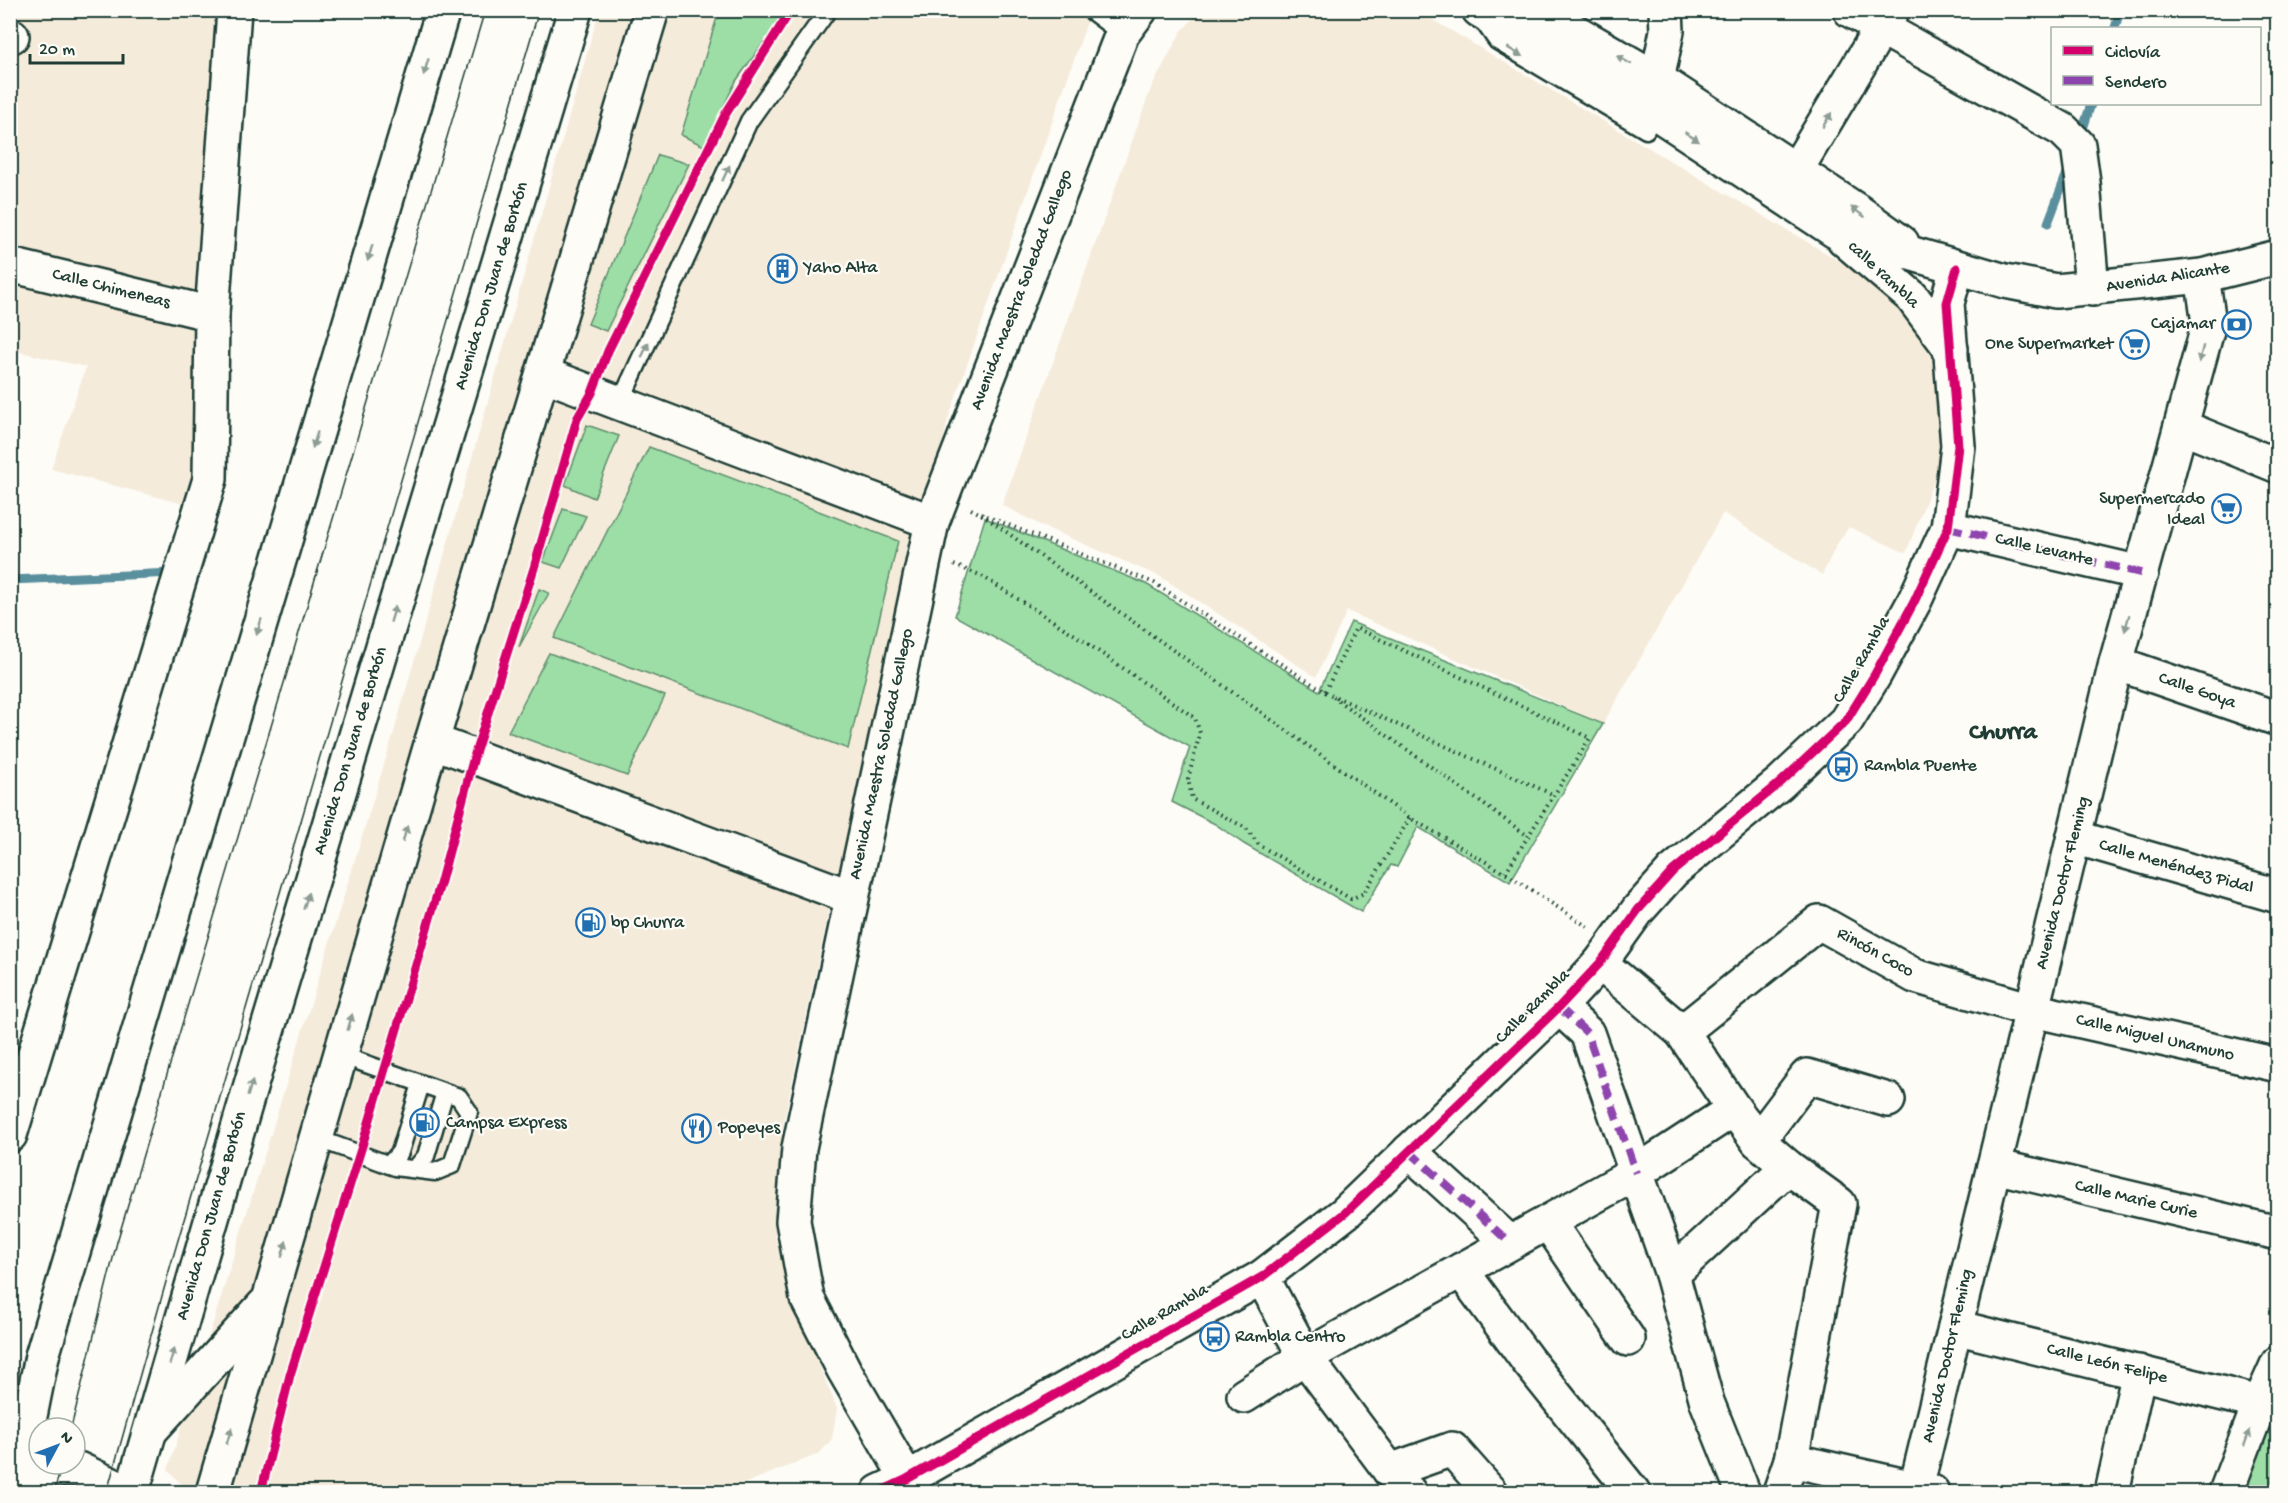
<svg xmlns="http://www.w3.org/2000/svg" width="2288" height="1503" font-family="'Gochi Hand',sans-serif">
<style>
.built{fill:#f5ebda}
.green{fill:#9ddda6;stroke:#5e8d6d;stroke-width:1.5}
.lines{fill:none;stroke-linecap:round;stroke-linejoin:round}
.stream{stroke:#5a8f9d;stroke-width:9}
.lane-casing{stroke:#1f3d34;stroke-width:21}
.street-casing{stroke:#1f3d34;stroke-width:38}
.secondary-casing{stroke:#1f3d34;stroke-width:38}
.primary-casing{stroke:#1f3d34;stroke-width:38}
.path{stroke:#1f3d34;stroke-width:4;stroke-dasharray:1.5 4.5;stroke-linecap:butt}
.lane{stroke:#fdfcf7;stroke-width:16}
.street{stroke:#fdfcf7;stroke-width:33}
.secondary{stroke:#fdfcf7;stroke-width:33}
.primary{stroke:#fdfcf7;stroke-width:33}
.tram{stroke:#1f3d34;stroke-width:1.5}
.quiet{stroke:#8e44ad;stroke-width:8;stroke-dasharray:15 8;stroke-linecap:butt}
.cycleway-casing{stroke:#fdfcf7;stroke-width:13}
.cycleway{stroke:#d6006c;stroke-width:9}
.oneway{fill:#8e9c96}
.labels{text-anchor:middle;dominant-baseline:central;stroke-width:4.5;stroke-linejoin:round;paint-order:stroke}
.poi-label{font-size:18px;fill:#1f3d34;stroke:#fdfcf7;text-anchor:start}
.street-label{font-size:18px;fill:#1f3d34;stroke:#fdfcf7}
.district-label{font-size:24px;font-weight:bold;fill:#1f3d34;stroke:#fdfcf7}
</style>
<rect width="100%" height="100%" fill="#fdfcf7"/>
<filter id="ink" filterUnits="userSpaceOnUse"><feTurbulence type="fractalNoise" baseFrequency=".0167" numOctaves="2"/><feDisplacementMap in="SourceGraphic" scale="12" xChannelSelector="R" yChannelSelector="G"/><feConvolveMatrix kernelMatrix="1 2 1 2 8 2 1 2 1" color-interpolation-filters="sRGB"/></filter>
<g filter="url(#ink)">
<!-- built -->
<g class="built">
<path d="M 11,11 L 218,11 L 199,508 L 51,469 L 86,367 L 11,350 Z"/>
<path d="M 599,11 L 1091,11 L 948,419 L 831,901 L 784,1120 L 775,1237 L 805,1330 L 837,1409 L 832,1439 L 819,1454 L 723,1492 L 189,1492 L 168,1470 L 394,732 Z"/>
<path d="M 1200,11 L 1418,11 L 1895,294 L 1951,380 L 1944,454 L 1906,553 L 1849,527 L 1837,544 L 1822,575 L 1723,513 L 1603,724 L 1347,611 L 1316,677 L 1161,577 L 1042,526 L 1002,505 L 1151,88 L 1181,32 Z"/>
</g>
<!-- green -->
<g class="green">
<path d="M 719,11 L 786,11 L 736,81 L 704,146 L 681,135 Z"/>
<path d="M 658,155 L 689,164 L 606,331 L 588,324 Z"/>
<path d="M 587,425 L 619,436 L 594,498 L 565,485 Z"/>
<path d="M 649,447 L 898,541 L 848,749 L 554,638 Z"/>
<path d="M 563,509 L 586,516 L 561,568 L 543,562 Z"/>
<path d="M 985,518 L 1146,584 L 1319,691 L 1351,622 L 1603,724 L 1510,882 L 1418,827 L 1397,867 L 1391,865 L 1361,912 L 1244,844 L 1215,824 L 1172,802 L 1190,747 L 955,616 Z"/>
<path d="M 539,589 L 549,593 L 519,647 Z"/>
<path d="M 549,653 L 665,696 L 627,776 L 508,732 Z"/>
<path d="M 2277,1400 L 2277,1492 L 2239,1492 Z"/>
</g>
<g class="lines">
<!-- stream -->
<g class="stream">
<path d="M 2115,28 L 2120,10"/>
<path d="M 2080,138 L 2091,104"/>
<path d="M 2048,223 L 2070,165"/>
<path d="M 10,580 L 174,573"/>
</g>
<defs>
<g id="lane">
<path d="M 1090,10 L 1122,34"/>
<path d="M 1483,21 L 1497,41 L 1646,130 L 1651,110"/>
<path d="M 620,403 L 749,121 L 828,10"/>
<path d="M 316,1138 L 395,1167 L 435,1172 L 452,1165 L 469,1112 L 459,1097 L 341,1055"/>
<path d="M 389,1165 L 400,1152 L 421,1084"/>
<path d="M 415,1169 L 426,1156 L 445,1092"/>
</g>
<g id="street">
<path d="M 1850,10 L 2063,130 L 2078,145 L 2083,182 L 2092,289"/>
<path d="M 10,35 L 12,36"/>
<path d="M 1652,105 L 1667,31 L 1666,10"/>
<path d="M 1796,170 L 1892,10"/>
<path d="M 10,265 L 212,314"/>
<path d="M 543,374 L 932,522"/>
<path d="M 2182,427 L 2278,466"/>
<path d="M 1948,528 L 2141,573"/>
<path d="M 2116,663 L 2278,719"/>
<path d="M 432,741 L 851,897"/>
<path d="M 2074,837 L 2278,896"/>
<path d="M 1600,963 L 1682,1032 L 1734,1109 L 1758,1141 L 1788,1167 L 1839,1204 L 1791,1460 L 1780,1492"/>
<path d="M 1559,1007 L 1587,1033 L 1672,1274 L 1707,1402 L 1743,1492"/>
<path d="M 1682,1032 L 1819,922 L 1915,976 L 2032,1010 L 2278,1065"/>
<path d="M 10,1135 L 210,479 L 212,314 L 234,10"/>
<path d="M 1758,1141 L 1807,1076 L 1888,1100"/>
<path d="M 1409,1151 L 1509,1242"/>
<path d="M 1994,1166 L 2278,1233"/>
<path d="M 1548,1222 L 1628,1339"/>
<path d="M 1461,1270 L 1528,1361 L 1633,1492"/>
<path d="M 1672,1274 L 1788,1167"/>
<path d="M 1262,1277 L 1305,1357 L 1636,1173 L 1734,1109"/>
<path d="M 1955,1327 L 2260,1403"/>
<path d="M 1244,1396 L 1305,1357 L 1390,1471 L 1409,1492"/>
<path d="M 151,1430 L 264,1305"/>
<path d="M 1791,1460 L 1932,1492"/>
<path d="M 1390,1471 L 1452,1449 L 1490,1492"/>
<path d="M 213,1492 L 432,741 L 652,10"/>
<path d="M 915,1492 L 844,1370 L 807,1298 L 793,1221 L 799,1148 L 932,522 L 1122,34 L 1140,10"/>
<path d="M 1915,1492 L 2116,663 L 2209,323 L 2202,276"/>
<path d="M 2112,1492 L 2139,1372"/>
<path d="M 2226,1492 L 2260,1403 L 2278,1363"/>
</g>
<g id="secondary">
<path d="M 1479,10 L 1644,105 L 1835,231 L 2005,281 L 2056,291 L 2202,276 L 2278,257"/>
<path d="M 1538,10 L 1657,79 L 1856,210 L 1902,243"/>
<path d="M 1844,239 L 1912,297 L 1951,349"/>
<path d="M 879,1492 L 907,1479 L 1262,1277 L 1345,1213 L 1559,1007 L 1600,963 L 1638,910 L 1673,871 L 1780,783 L 1846,721 L 1875,674 L 1914,602 L 1948,528 L 1958,446 L 1947,303 L 1957,268"/>
</g>
<g id="primary">
<path d="M 10,1475 L 19,1471 L 78,1469 L 127,1492"/>
<path d="M 13,1492 L 19,1471 L 42,1356 L 443,10"/>
<path d="M 132,1492 L 257,1064 L 575,10"/>
</g>
</defs>
<!-- lane casing -->
<use href="#lane" class="lane-casing"/>
<!-- street casing -->
<use href="#street" class="street-casing"/>
<!-- secondary casing -->
<use href="#secondary" class="secondary-casing"/>
<!-- primary casing -->
<use href="#primary" class="primary-casing"/>
<!-- path -->
<g class="path">
<path d="M 971,509 L 981,514 L 1410,818 L 1505,873 L 1588,927"/>
<path d="M 981,514 L 1154,583 L 1325,692 L 1356,628 L 1590,738 L 1505,873"/>
<path d="M 954,565 L 980,575 L 1075,635 L 1195,718 L 1200,733 L 1188,779 L 1192,799 L 1246,828 L 1259,845 L 1351,899 L 1364,893 L 1410,818"/>
<path d="M 1325,692 L 1554,795"/>
<path d="M 1333,697 L 1528,836"/>
</g>
<!-- lane -->
<use href="#lane" class="lane"/>
<!-- street -->
<use href="#street" class="street"/>
<!-- secondary -->
<use href="#secondary" class="secondary"/>
<!-- primary -->
<use href="#primary" class="primary"/>
<!-- tram -->
<g class="tram">
<path d="M 71,1428 L 117,1242 L 485,10"/>
<path d="M 54,1492 L 62,1464"/>
<path d="M 107,1492 L 171,1264 L 539,10"/>
</g>
<!-- quiet -->
<g class="quiet">
<path d="M 1948,528 L 2141,573"/>
<path d="M 1559,1007 L 1587,1033 L 1636,1173"/>
<path d="M 1409,1151 L 1509,1242"/>
</g>
<defs>
<g id="cycleway">
<path d="M 261,1492 L 290,1375 L 362,1146 L 441,881 L 474,757 L 534,568 L 577,419 L 592,393 L 608,351 L 725,115 L 791,10"/>
<path d="M 879,1492 L 907,1479 L 1262,1277 L 1345,1213 L 1559,1007 L 1600,963 L 1638,910 L 1673,871 L 1780,783 L 1846,721 L 1875,674 L 1914,602 L 1948,528 L 1958,446 L 1947,303 L 1957,268"/>
</g>
</defs>
<!-- cycleway casing -->
<use href="#cycleway" class="cycleway-casing"/>
<!-- cycleway -->
<use href="#cycleway" class="cycleway"/>
</g>
<!-- one-way arrows -->
<defs><path id="oneway-solid" d="M-6-.8H1V-3.2L6.5 0L1 3.2V.8H-6Z" transform="scale(1.5)"/></defs>
<g class="oneway">
<use href="#oneway-solid" transform="translate(1515 52) rotate(31)"/>
<use href="#oneway-solid" transform="translate(1624 60) rotate(-150)"/>
<use href="#oneway-solid" transform="translate(426 67) rotate(107)"/>
<use href="#oneway-solid" transform="translate(1827 120) rotate(-59)"/>
<use href="#oneway-solid" transform="translate(1692 137) rotate(33)"/>
<use href="#oneway-solid" transform="translate(726 173) rotate(-65)"/>
<use href="#oneway-solid" transform="translate(1858 212) rotate(-145)"/>
<use href="#oneway-solid" transform="translate(370 253) rotate(107)"/>
<use href="#oneway-solid" transform="translate(645 350) rotate(-65)"/>
<use href="#oneway-solid" transform="translate(2201 354) rotate(105)"/>
<use href="#oneway-solid" transform="translate(315 440) rotate(107)"/>
<use href="#oneway-solid" transform="translate(393 614) rotate(-73)"/>
<use href="#oneway-solid" transform="translate(2127 623) rotate(105)"/>
<use href="#oneway-solid" transform="translate(259 627) rotate(107)"/>
<use href="#oneway-solid" transform="translate(405 834) rotate(-74)"/>
<use href="#oneway-solid" transform="translate(306 901) rotate(-73)"/>
<use href="#oneway-solid" transform="translate(350 1022) rotate(-74)"/>
<use href="#oneway-solid" transform="translate(250 1088) rotate(-74)"/>
<use href="#oneway-solid" transform="translate(284 1249) rotate(-74)"/>
<use href="#oneway-solid" transform="translate(172 1356) rotate(-74)"/>
<use href="#oneway-solid" transform="translate(229 1436) rotate(-74)"/>
<use href="#oneway-solid" transform="translate(2247 1438) rotate(-70)"/>
</g>
</g>
<!-- icons -->
<defs>
<symbol id="building-ring" viewBox="-11 -11 22 22"><circle r="9.5" fill="#fdfcf7" stroke="#1f6fb2" stroke-width="1.5"/><path d="M-4-6H4V6H1V3H-1V6H-4ZM-2.5-4.3h1.7v1.8h-1.7ZM.8-4.3h1.7v1.8H.8ZM-2.5-1h1.7V.8h-1.7ZM.8-1h1.7V.8H.8Z" fill="#1f6fb2"/></symbol>
<symbol id="bank-ring" viewBox="-11 -11 22 22"><circle r="9.5" fill="#fdfcf7" stroke="#1f6fb2" stroke-width="1.5"/><path d="M-6-4H6V4H-6ZM0-2.3a2.3 2.3 0 1 0 0 4.6a2.3 2.3 0 1 0 0-4.6Z" fill="#1f6fb2"/></symbol>
<symbol id="supermarket-ring" viewBox="-11 -11 22 22"><circle r="9.5" fill="#fdfcf7" stroke="#1f6fb2" stroke-width="1.5"/><path d="M-6-5.5h2.5l.6 2H6L4.5 2H-2.5L-4.4-4H-6ZM-1.5 3.2a1.3 1.3 0 1 0 .1 0ZM3 3.2a1.3 1.3 0 1 0 .1 0Z" fill="#1f6fb2"/></symbol>
<symbol id="bus-ring" viewBox="-11 -11 22 22"><circle r="9.5" fill="#fdfcf7" stroke="#1f6fb2" stroke-width="1.5"/><path d="M-5-6H5V4H4V6H2V4H-2V6H-4V4H-5ZM-3.5-4V0h7V-4ZM-3.5 1.2v1.5H-2V1.2ZM2 1.2v1.5H3.5V1.2Z" fill="#1f6fb2"/></symbol>
<symbol id="fuel-ring" viewBox="-11 -11 22 22"><circle r="9.5" fill="#fdfcf7" stroke="#1f6fb2" stroke-width="1.5"/><path d="M-5.5-6h7V0h2V4h1.3V-2.5L3-4.5l.8-.8L6-3V5H2.5V1h-1V6h-7ZM-4.2-4.7v3.2H.2V-4.7Z" fill="#1f6fb2"/></symbol>
<symbol id="restaurant-ring" viewBox="-11 -11 22 22"><circle r="9.5" fill="#fdfcf7" stroke="#1f6fb2" stroke-width="1.5"/><path d="M-5-6h1v4h1v-4h1v4h1v-4h1v5L-1.5 .5V6h-2V.5L-5-1ZM5-6V6H3V1.5H1.5Q1.5-4 5-6Z" fill="#1f6fb2"/></symbol>
</defs>
<g fill-rule="evenodd">
<use href="#building-ring" x="766" y="252" width="33" height="33"/>
<use href="#bank-ring" x="2220" y="308" width="33" height="33"/>
<use href="#supermarket-ring" x="2118" y="328" width="33" height="33"/>
<use href="#supermarket-ring" x="2210" y="492" width="33" height="33"/>
<use href="#bus-ring" x="1826" y="750" width="33" height="33"/>
<use href="#fuel-ring" x="574" y="906" width="33" height="33"/>
<use href="#fuel-ring" x="408" y="1106" width="33" height="33"/>
<use href="#restaurant-ring" x="680" y="1112" width="33" height="33"/>
<use href="#bus-ring" x="1198" y="1320" width="33" height="33"/>
</g>
<g class="labels">
<!-- poi labels -->
<g class="poi-label">
<text x="804" y="268">Yaho Alta</text>
<text x="2215" y="324" text-anchor="end">Cajamar</text>
<text x="2113" y="344" text-anchor="end">One Supermarket</text>
<text x="2205" y="499" text-anchor="end">Supermercado<tspan x="2205" dy="21">Ideal</tspan></text>
<text x="1864" y="766">Rambla Puente</text>
<text x="611" y="923">bp Churra</text>
<text x="446" y="1123">Campsa Express</text>
<text x="718" y="1128">Popeyes</text>
<text x="1235" y="1337">Rambla Centro</text>
</g>
<!-- street labels -->
<g class="street-label">
<text transform="translate(1883 275) rotate(43)">calle rambla</text>
<text transform="translate(2168 278) rotate(-9)">Avenida Alicante</text>
<text transform="translate(492 286) rotate(-73)">Avenida Don Juan de Borbón</text>
<text transform="translate(111 289) rotate(14)">Calle Chimeneas</text>
<text transform="translate(1022 290) rotate(-69)">Avenida Maestra Soledad Gallego</text>
<text transform="translate(2044 550) rotate(13)">Calle Levante</text>
<text transform="translate(1862 660) rotate(-60)">Calle Rambla</text>
<text transform="translate(2197 691) rotate(19)">Calle Goya</text>
<text transform="translate(351 751) rotate(-73)">Avenida Don Juan de Borbón</text>
<text transform="translate(882 754) rotate(-78)">Avenida Maestra Soledad Gallego</text>
<text transform="translate(2176 867) rotate(16)">Calle Menéndez Pidal</text>
<text transform="translate(2063 883) rotate(-76)">Avenida Doctor Fleming</text>
<text transform="translate(1875 953) rotate(29)">Rincón Coco</text>
<text transform="translate(1533 1007) rotate(-45)">Calle Rambla</text>
<text transform="translate(2155 1038) rotate(13)">Calle Miguel Unamuno</text>
<text transform="translate(2136 1200) rotate(13)">Calle Marie Curie</text>
<text transform="translate(212 1216) rotate(-74)">Avenida Don Juan de Borbón</text>
<text transform="translate(1165 1313) rotate(-30)">Calle Rambla</text>
<text transform="translate(1948 1356) rotate(-77)">Avenida Doctor Fleming</text>
<text transform="translate(2107 1364) rotate(14)">Calle León Felipe</text>
</g>
<!-- district labels -->
<g class="district-label">
<text x="2003" y="733">Churra</text>
</g>
</g>
<!-- margin -->
<rect width="2288" height="1503" fill="none" stroke="#fdfcf7" stroke-width="36"/>
<rect x="18" y="18" width="2252" height="1467" fill="none" stroke="#1f3d34" stroke-width="2" filter="url(#ink)"/>
<!-- legend -->
<rect x="2051" y="27" width="210" height="78" fill="#fdfcf7" stroke="#a4b0a9" stroke-width="1.5"/>
<rect x="2063" y="46" width="30" height="9" fill="#d6006c" stroke="#a4b0a9" stroke-width="1.5"/>
<text x="2105" y="57" font-size="18" fill="#1f3d34">Ciclovía</text>
<rect x="2063" y="76" width="30" height="9" fill="#8e44ad" stroke="#a4b0a9" stroke-width="1.5"/>
<text x="2105" y="87" font-size="18" fill="#1f3d34">Sendero</text>
<!-- north arrow -->
<g transform="translate(57 1446) rotate(49)"><circle r="28" fill="#fdfcf7" stroke="#a4b0a9" stroke-width="1.5"/>
<path d="M0-4.5L10 22L0 15L-10 22Z" fill="#1f6fb2"/>
<text y="-9" font-size="16" font-weight="bold" text-anchor="middle" fill="#1f3d34">N</text>
</g>
<!-- scale -->
<path d="M30 54v9h93v-9" fill="none" stroke="#1f3d34" stroke-width="3"/>
<text x="39" y="54" font-size="18" fill="#1f3d34" stroke="#fdfcf7" stroke-width="4.5" paint-order="stroke">20 m</text>
</svg>
